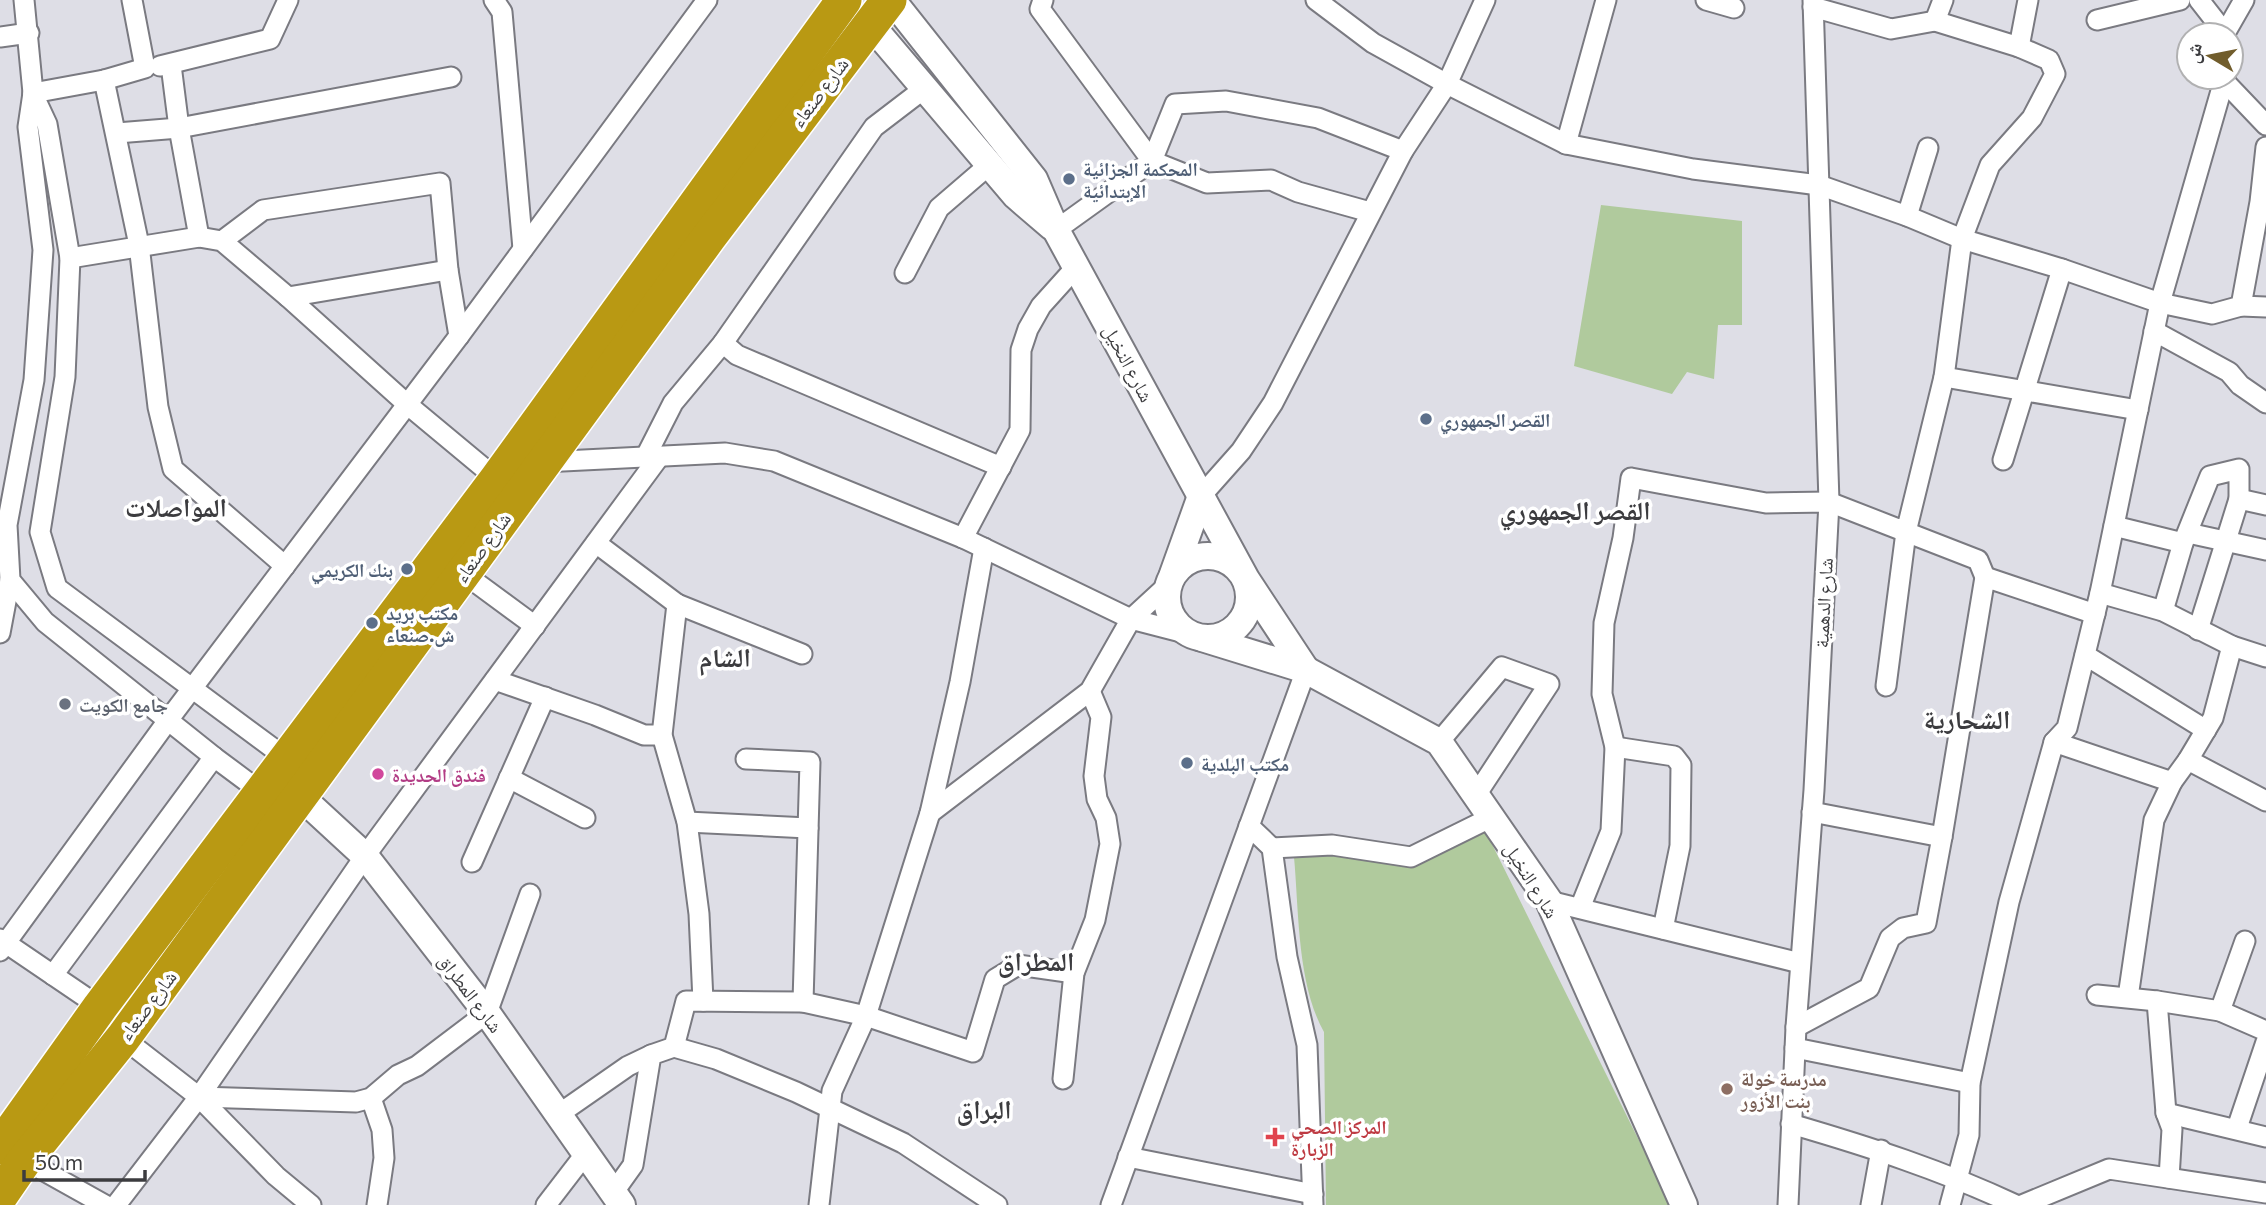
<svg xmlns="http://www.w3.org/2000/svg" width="2266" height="1205" font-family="Commissioner,'Noto Naskh Arabic',sans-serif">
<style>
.green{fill:#b0ca9d}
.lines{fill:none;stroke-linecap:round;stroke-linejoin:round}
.street-casing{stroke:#7a7a81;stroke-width:23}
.secondary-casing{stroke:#7a7a81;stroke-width:30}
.highway-casing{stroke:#fff;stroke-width:38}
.street{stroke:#fff;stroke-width:19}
.secondary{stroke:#fff;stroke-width:26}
.highway{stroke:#b99913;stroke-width:35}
.service-dot{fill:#5c6f8a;stroke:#fff;stroke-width:2.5}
.worship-dot{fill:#6b7280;stroke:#fff;stroke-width:2.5}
.hotel-dot{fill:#d1479c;stroke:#fff;stroke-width:2.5}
.education-dot{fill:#8d6e63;stroke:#fff;stroke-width:2.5}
.health-dot{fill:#e0444e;stroke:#fff;stroke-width:2.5}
.labels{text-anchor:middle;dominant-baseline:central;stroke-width:7;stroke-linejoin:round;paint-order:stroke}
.street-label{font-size:19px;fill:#3c3c3f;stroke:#fff}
.service-label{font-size:19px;font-weight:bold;fill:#4e5e75;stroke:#fff;text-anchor:start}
.worship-label{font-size:19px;font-weight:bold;fill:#5b616d;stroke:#fff;text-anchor:start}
.hotel-label{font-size:19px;font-weight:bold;fill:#b23c85;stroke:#fff;text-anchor:start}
.education-label{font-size:19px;font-weight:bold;fill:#785e54;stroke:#fff;text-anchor:start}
.health-label{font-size:19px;font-weight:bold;fill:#be3a42;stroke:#fff;text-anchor:start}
.district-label{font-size:26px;font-weight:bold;fill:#3c3c3f;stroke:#fff}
</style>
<rect width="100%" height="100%" fill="#dedee6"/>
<!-- green -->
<g class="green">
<path d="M 1601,205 L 1742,221 L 1742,325 L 1718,325 L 1714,379 L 1687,372 L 1672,394 L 1574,366 Z"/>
<path d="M 1485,830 L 1671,1205 L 1326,1205 L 1324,1032 C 1297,984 1299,911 1294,857 L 1311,838 L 1408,856 Z"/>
</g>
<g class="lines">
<defs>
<g id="street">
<path d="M 24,0 L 33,93 L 28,127 L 43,250 L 34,380 L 7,525 L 10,580 L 45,622 L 214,757 L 261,792"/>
<path d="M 494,0 L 502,12 L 523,249"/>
<path d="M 1043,0 L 1040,9 L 1152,161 L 1207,183 L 1271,180 L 1298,192 L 1370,212"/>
<path d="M 1316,0 L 1373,43 L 1447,84 L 1566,144 L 1693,169 L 1819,185 L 1907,216 L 1962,239 L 2062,269 L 2160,303 L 2212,314 L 2241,306 L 2260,202 L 2266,147"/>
<path d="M 1706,0 L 1734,8"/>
<path d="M 2199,0 L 2224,32"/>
<path d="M 2097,20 L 2180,0"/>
<path d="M 1935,21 L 1943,0"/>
<path d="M 2224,35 L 2244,0"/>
<path d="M 0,37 L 29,33"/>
<path d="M 2019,47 L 2028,0"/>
<path d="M 171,65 L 179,128 L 199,237"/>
<path d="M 160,66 L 270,39 L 288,0"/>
<path d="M 104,80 L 139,245 L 158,407 L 173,469 L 285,566"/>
<path d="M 2225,82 L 2266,125"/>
<path d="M 33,93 L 104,80 L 145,68 L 132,0"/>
<path d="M 33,94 L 47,124 L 70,258 L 65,377 L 40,532 L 57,588 L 286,758"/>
<path d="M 117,133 L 179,128 L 451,77"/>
<path d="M 1566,144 L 1606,0"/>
<path d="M 1907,216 L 1928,148"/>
<path d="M 1056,230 L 1152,161 L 1175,104 L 1226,101 L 1318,118 L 1403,151"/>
<path d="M 222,241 L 263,210 L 440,183 L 448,270 L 459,336"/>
<path d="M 70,258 L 199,237 L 222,241 L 288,297 L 408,405 L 497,479"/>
<path d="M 905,273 L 939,208 L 989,165"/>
<path d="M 288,297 L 448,270"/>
<path d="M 2241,306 L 2266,307"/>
<path d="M 2154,331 L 2229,372 L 2240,385 L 2266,403"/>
<path d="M 723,343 L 737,355 L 1001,467"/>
<path d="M 1944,377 L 2138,410"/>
<path d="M 645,458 L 673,403 L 723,343 L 874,127 L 925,88"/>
<path d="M 2003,460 L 2062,269"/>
<path d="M 543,462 L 725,453 L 774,461 L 963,538 L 1131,619 L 1189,634"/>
<path d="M 1201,496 L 1241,451 L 1273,403 L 1403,151 L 1447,84 L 1485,0"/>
<path d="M 2239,499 L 2266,505"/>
<path d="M 2114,526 L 2183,543"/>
<path d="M 2188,533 L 2266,550"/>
<path d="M 963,538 L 1020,430 L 1021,350 L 1028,329 L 1041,306 L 1077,266"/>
<path d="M 596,543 L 677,604 L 802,654"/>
<path d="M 463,573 L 535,626"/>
<path d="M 2100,593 L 2163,611 L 2232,646 L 2266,657"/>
<path d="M 677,604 L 662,735 L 687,822 L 699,914 L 703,1001"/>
<path d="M 2163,611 L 2183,543 L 2210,476 L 2239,469 L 2239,499 L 2198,630"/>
<path d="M 0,633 L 10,580"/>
<path d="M 2085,655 L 2206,730"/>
<path d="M 495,680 L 595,715 L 644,735 L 662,735"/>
<path d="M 1886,686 L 1906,532 L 1978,560 L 1985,577"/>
<path d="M 1439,742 L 1502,667 L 1549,684 L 1476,795"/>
<path d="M 2054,742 L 2172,782 L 2188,760 L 2213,718 L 2232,646"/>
<path d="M 1615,747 L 1674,756 L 1681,765 L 1680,846 L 1663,929"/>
<path d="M 746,759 L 810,762 L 803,1002"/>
<path d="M 2188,760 L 2266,801"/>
<path d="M 509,778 L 585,818"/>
<path d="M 1812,812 L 1942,837 L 1985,577 L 2095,614"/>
<path d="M 930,813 L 1090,691 L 1131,619 L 1168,585"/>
<path d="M 687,822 L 808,828"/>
<path d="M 1249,826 L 1272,848 L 1287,957 L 1307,1045 L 1313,1205"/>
<path d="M 1272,848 L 1332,845 L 1411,857 L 1492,817"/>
<path d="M 472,862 L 545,697"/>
<path d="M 1549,901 L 1800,963"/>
<path d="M 1580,908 L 1611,831 L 1615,747 L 1602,694 L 1604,623 L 1623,538 L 1631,478 L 1766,503 L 1829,502 L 1906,532 L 1944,377 L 1962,239 L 1990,165 L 2032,118 L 2055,74 L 2049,60 L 2019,47 L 1935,21 L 1891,29 L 1813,7"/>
<path d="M 0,939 L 100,1007"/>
<path d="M 0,951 L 169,719 L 459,336 L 707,0"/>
<path d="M 53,975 L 214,757"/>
<path d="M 2097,995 L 2157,1001 L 2220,1011 L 2266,1031"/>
<path d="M 2128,997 L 2154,820 L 2172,782"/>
<path d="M 2157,1001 L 2166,1113 L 2172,1129 L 2169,1178"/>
<path d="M 2220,1011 L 2245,941"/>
<path d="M 1796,1027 L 1869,988 L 1890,938 L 1903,928 L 1926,923 L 1942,837"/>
<path d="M 123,1038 L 199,1097 L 276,1176 L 311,1205"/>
<path d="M 674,1047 L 716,1059 L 796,1092 L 903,1143 L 997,1205"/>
<path d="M 1795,1048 L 1970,1083"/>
<path d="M 1063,1079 L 1074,973 L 1095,920 L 1110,844 L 1106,818 L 1097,799 L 1094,776 L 1101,717 L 1090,691"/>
<path d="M 199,1097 L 356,1102 L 371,1098 L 398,1075 L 417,1066 L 487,1013 L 530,894"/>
<path d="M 371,1098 L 382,1130 L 384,1158 L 377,1205"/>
<path d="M 2166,1113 L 2266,1137"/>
<path d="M 559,1114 L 628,1066 L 651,1055"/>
<path d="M 1791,1124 C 1870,1147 1941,1170 2016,1205"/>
<path d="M 2237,1128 L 2266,1042"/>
<path d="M 19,1157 L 105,1205"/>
<path d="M 1128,1157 L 1313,1194"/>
<path d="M 613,1193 L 633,1165 L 651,1055 L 674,1047 L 686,1001 L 803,1002 L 866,1016 L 973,1052 L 995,979 L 1018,965 L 1074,973"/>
<path d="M 116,1205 L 199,1097 L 365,856 L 659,457"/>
<path d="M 546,1205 L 586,1153"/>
<path d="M 819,1205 L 832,1091 L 866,1016 L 930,813 L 960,682 L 984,548"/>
<path d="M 1111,1205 L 1306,670"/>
<path d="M 1788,1205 L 1796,1027 L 1814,790 L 1829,502 L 1813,0"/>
<path d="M 1871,1205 L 1881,1150"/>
<path d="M 1950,1205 L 1969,1135 L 1970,1083 L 2009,902 L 2054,742 L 2067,728 L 2100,593 L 2160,303 L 2225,77"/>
<path d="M 2022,1205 L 2109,1169 L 2266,1193"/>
</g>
<g id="secondary">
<path d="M 892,0 L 1034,179 L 1056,230 L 1246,579 L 1306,670"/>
<path d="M 870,24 L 1016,196 L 1052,227"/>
<circle cx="1208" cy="597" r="41"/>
<path d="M 1173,574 L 1201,496"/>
<path d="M 1202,638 L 1306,670 L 1439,742 L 1549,901 L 1684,1205"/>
<path d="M 301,797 L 365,856 L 487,1013 L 622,1205"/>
</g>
<g id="highway">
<path d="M 0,1147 L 100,1007 L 497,479 L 844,0"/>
<path d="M 0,1196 L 24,1161 L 123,1038 L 709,237 L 889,0"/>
</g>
</defs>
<!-- street casing -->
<use href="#street" class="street-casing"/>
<!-- secondary casing -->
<use href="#secondary" class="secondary-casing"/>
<!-- highway casing -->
<use href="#highway" class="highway-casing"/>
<!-- street -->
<use href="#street" class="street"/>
<!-- secondary -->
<use href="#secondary" class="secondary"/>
<!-- highway -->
<use href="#highway" class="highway"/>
</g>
<!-- markers -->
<g class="service-dot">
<circle cx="1069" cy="179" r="7"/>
<circle cx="1426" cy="419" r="7"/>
<circle cx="407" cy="569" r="7"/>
<circle cx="372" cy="623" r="7"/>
<circle cx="1187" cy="763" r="7"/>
</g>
<circle class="worship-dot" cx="65" cy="704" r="7"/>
<circle class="hotel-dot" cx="378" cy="774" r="7"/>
<circle class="education-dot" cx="1727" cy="1089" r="7"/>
<path class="health-dot" d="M1271.5 1126.5h7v7h7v7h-7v7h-7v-7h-7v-7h7z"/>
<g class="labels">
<!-- street labels -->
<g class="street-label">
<text transform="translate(819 92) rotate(-53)">شارع صنعاء</text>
<text transform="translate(1129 363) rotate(62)">شارع النخيل</text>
<text transform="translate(482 547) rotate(-54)">شارع صنعاء</text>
<text transform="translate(1823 603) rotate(-87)">شارع الدهمية</text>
<text transform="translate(1532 880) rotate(58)">شارع النخيل</text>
<text transform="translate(471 993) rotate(53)">شارع المطراق</text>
<text transform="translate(147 1005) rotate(-53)">شارع صنعاء</text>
</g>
<!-- service labels -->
<g class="service-label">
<text x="1083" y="168">المحكمة الجزائية<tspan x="1083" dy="22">الإبتدائية</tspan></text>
<text x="1440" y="419">القصر الجمهوري</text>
<text x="393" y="569" text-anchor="end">بنك الكريمي</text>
<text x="386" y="612">مكتب بريد<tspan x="386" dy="22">ش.صنعاء</tspan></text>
<text x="1201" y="763">مكتب البلدية</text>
</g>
<!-- worship labels -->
<g class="worship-label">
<text x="79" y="704">جامع الكويت</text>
</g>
<!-- hotel labels -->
<g class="hotel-label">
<text x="392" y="774">فندق الحديدة</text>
</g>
<!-- education labels -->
<g class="education-label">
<text x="1741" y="1078">مدرسة خولة<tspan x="1741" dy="22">بنت الأزور</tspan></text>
</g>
<!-- health labels -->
<g class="health-label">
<text x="1291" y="1126">المركز الصحي<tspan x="1291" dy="22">الزبارة</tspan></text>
</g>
<!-- district labels -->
<g class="district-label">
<text x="176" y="506">المواصلات</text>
<text x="1575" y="509">القصر الجمهوري</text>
<text x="725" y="656">الشام</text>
<text x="1967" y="718">الشحارية</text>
<text x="1036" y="960">المطراق</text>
<text x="984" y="1108">البراق</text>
</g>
</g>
<!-- north arrow -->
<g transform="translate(2210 56) rotate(280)"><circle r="33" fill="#ffffff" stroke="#b1b1b2" stroke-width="2"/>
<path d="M0-5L12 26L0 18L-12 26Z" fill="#715d2c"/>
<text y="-10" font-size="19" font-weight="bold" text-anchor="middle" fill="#3c3c3f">ش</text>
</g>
<!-- scale -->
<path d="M24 1170v10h121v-10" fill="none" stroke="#3c3c3f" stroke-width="3.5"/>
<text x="35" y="1170" font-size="21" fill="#3c3c3f" stroke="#ffffff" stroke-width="5" paint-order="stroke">50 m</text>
</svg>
